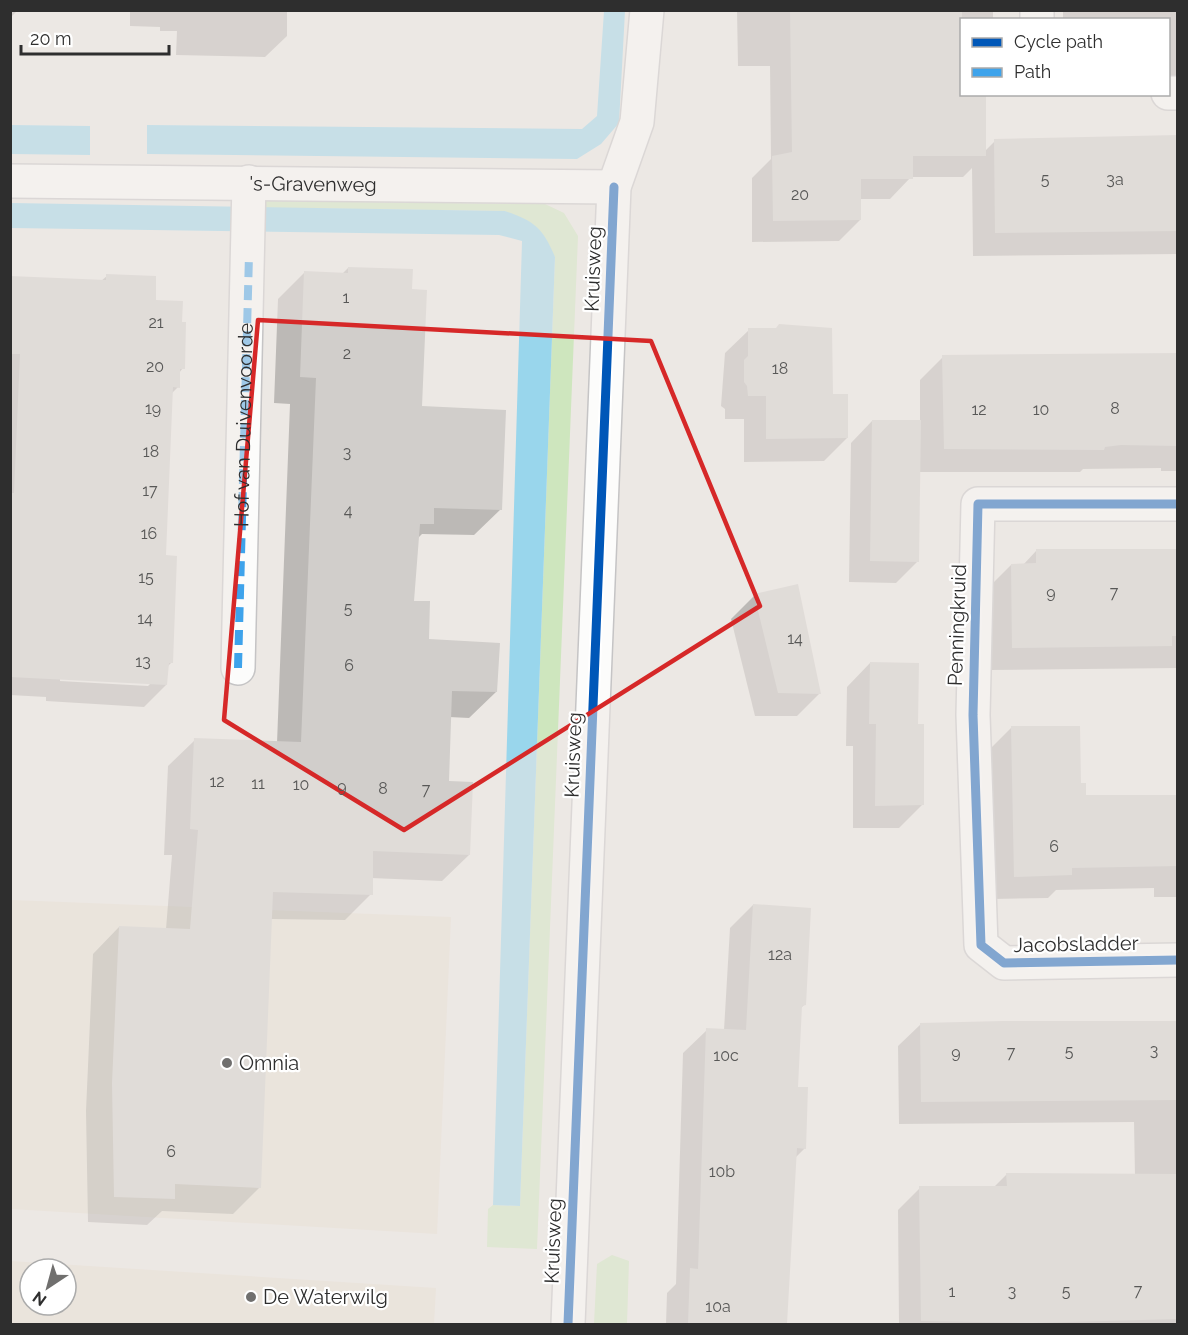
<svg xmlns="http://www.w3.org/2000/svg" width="1188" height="1335" font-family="Raleway,sans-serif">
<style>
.education{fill:#e6e0d3;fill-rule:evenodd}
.green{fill:#cee6be}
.water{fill:#99d6ec}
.shadow{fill:#0003;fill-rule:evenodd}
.building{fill:#d1cecb}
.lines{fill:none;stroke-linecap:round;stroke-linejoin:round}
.street-casing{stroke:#c5c4c5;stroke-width:36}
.street{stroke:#fcfcfb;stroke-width:33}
.quiet{stroke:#3ea3eb;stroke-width:8;stroke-dasharray:15 8;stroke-linecap:butt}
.cycleway-casing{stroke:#fff;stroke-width:13}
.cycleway{stroke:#0057b8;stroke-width:9}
.marked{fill:none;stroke:#d62828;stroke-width:4.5;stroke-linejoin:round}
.poi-dot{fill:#706f6e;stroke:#fff;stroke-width:2}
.labels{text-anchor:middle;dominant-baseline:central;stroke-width:4.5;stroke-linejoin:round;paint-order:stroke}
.number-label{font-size:16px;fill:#585857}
.street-label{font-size:20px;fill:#2e2e2e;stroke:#fff}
.poi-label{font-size:20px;fill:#2e2e2e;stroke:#fff;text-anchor:start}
</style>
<rect width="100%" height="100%" fill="#ece8e4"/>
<!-- education -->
<g class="education">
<path d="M 11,900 L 451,917 L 437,1234 L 11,1209 Z"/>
<path d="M 10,1261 L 436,1288 L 434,1324 L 11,1324 ZM 30,1269 L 66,1269 L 66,1305 L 30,1305 Z"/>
</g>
<!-- green -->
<g class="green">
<path d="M 260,201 L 545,204 L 564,213 L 578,236 L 537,1249 L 487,1247 L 488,1209 L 493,1205 L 520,1206 L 555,257 L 505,211 L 283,208 L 273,232 Z"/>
<path d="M 612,1255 L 629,1261 L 627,1324 L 594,1324 L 597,1264 Z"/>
</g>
<!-- water -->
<g class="water">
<path d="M 604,11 L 625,11 L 619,123 L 601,144 L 577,159 L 147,154 L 147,125 L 582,129 L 597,116 Z"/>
<path d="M 11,125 L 90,126 L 90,155 L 11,154 Z"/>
<path d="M 11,203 L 505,211 C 534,221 543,228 555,257 L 520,1206 L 493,1205 L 522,241 L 499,235 L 11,228 Z"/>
</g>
<!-- shadow -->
<g class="shadow">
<path d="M 10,10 L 18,10 L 10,18 Z"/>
<path d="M 130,10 L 287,10 L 287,36 L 265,57 L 176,55 L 177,31 L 160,31 L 160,27 L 130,26 Z"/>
<path d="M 737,10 L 993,10 L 993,20 L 962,20 L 962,94 L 985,151 L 995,141 L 1178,138 L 1178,254 L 973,256 L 972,168 L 963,177 L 911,177 L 890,199 L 860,199 L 860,220 L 839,241 L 752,242 L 752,178 L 771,159 L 770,66 L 738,66 Z"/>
<path d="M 1063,10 L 1178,10 L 1178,81 L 1168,81 L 1168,20 L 1063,20 Z"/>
<path d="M 348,268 L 410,291 L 420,407 L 501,509 L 474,535 L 422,534 L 418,538 L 413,602 L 428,641 L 496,692 L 469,718 L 449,717 L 447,783 L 469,855 L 442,881 L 371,878 L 371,894 L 345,920 L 271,919 L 259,1188 L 233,1214 L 162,1211 L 147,1225 L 88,1222 L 86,1111 L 93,954 L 119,927 L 166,929 L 172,855 L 164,855 L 168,766 L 195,740 L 277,743 L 290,404 L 274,403 L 278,299 L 305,272 L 342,274 Z"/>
<path d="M 107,276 L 154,301 L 183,368 L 179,373 L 178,387 L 171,394 L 165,557 L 171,663 L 167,667 L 166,685 L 144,707 L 46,701 L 46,697 L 10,695 L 10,277 L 101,281 ZM 60,678 L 151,683 L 148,686 L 60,681 Z"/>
<path d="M 749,330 L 831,395 L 847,438 L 824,461 L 744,462 L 744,419 L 725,419 L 725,409 L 721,406 L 725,353 Z"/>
<path d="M 1178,354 L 1178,471 L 1161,471 L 1161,468 L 1083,469 L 1080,472 L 919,472 L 918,561 L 896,583 L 849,582 L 851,443 L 872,421 L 920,422 L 920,380 L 943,357 Z"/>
<path d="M 1178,550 L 1178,668 L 990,670 L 988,588 L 1011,565 L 1023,565 L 1036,551 Z"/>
<path d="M 754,596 L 820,693 L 797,716 L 755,716 L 731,619 Z"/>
<path d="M 870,663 L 917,726 L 922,805 L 899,828 L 853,828 L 853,746 L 846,746 L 847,687 Z"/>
<path d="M 1012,727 L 1079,785 L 1085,797 L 1178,796 L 1178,897 L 1154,897 L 1154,888 L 1056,890 L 1048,898 L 992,899 L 989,750 Z"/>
<path d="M 753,905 L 804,1005 L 800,1009 L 797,1089 L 805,1148 L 795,1158 L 786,1324 L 666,1324 L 667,1293 L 676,1284 L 683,1053 L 707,1030 L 724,1030 L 730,928 Z"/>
<path d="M 1178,1022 L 1178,1324 L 899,1324 L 898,1210 L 920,1188 L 994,1187 L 1007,1174 L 1135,1176 L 1134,1122 L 899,1124 L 898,1046 L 921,1024 Z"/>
</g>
<!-- building -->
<g class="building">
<path d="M 790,10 L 962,10 L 962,94 L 986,94 L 986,156 L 913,156 L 913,179 L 861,179 L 861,220 L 773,221 L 772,156 L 792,152 Z"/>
<path d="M 1178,135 L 1178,231 L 995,233 L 994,139 Z"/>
<path d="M 348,267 L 413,269 L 412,289 L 427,290 L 422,406 L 506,410 L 502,510 L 434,508 L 434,524 L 420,524 L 414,601 L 430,601 L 429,639 L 500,643 L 497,692 L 452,691 L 449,781 L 473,782 L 470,855 L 373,851 L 373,895 L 273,892 L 261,1188 L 175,1184 L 175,1199 L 114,1197 L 112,1083 L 119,926 L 190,929 L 198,830 L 190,829 L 194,738 L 301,742 L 316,378 L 300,377 L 304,271 L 348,273 Z"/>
<path d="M 106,274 L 156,276 L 156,300 L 183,301 L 182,322 L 186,322 L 185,369 L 180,369 L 180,388 L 173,387 L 166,555 L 177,556 L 173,663 L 169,663 L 167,685 L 10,677 L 10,493 L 14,493 L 20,354 L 10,354 L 10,276 L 106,280 Z"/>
<path d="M 779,324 L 832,328 L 833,394 L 848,394 L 848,438 L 766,439 L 766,396 L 748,396 L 747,386 L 744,382 L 744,360 L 748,356 L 748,328 L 776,328 Z"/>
<path d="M 1178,353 L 1178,446 L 1121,445 L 1105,447 L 1104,450 L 944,449 L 942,355 Z"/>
<path d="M 872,420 L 921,420 L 919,562 L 870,561 Z"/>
<path d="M 1036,549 L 1178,549 L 1178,636 L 1172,636 L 1172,646 L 1012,648 L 1011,564 L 1036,563 Z"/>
<path d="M 798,584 L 821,694 L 778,693 L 754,594 Z"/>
<path d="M 870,662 L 919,663 L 918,724 L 924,724 L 924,805 L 875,806 L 876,724 L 869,724 Z"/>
<path d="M 1011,726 L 1080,726 L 1081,783 L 1086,783 L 1086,795 L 1178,795 L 1178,866 L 1072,868 L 1072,875 L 1014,877 Z"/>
<path d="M 753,904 L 811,908 L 806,1005 L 802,1006 L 798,1087 L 808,1087 L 806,1149 L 797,1148 L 787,1324 L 688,1324 L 690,1268 L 698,1269 L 706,1028 L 746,1030 Z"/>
<path d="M 1003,1021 L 1178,1021 L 1178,1100 L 921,1102 L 920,1023 Z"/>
<path d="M 1006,1173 L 1178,1174 L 1178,1319 L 1033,1323 L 921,1321 L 919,1186 L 1007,1186 Z"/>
</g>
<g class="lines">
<defs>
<g id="street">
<path d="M 1037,20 L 1037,10"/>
<path d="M 1168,93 L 1178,93"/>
<path id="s1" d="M 10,181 L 614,187"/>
<path d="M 1178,504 L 978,504 L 973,715 L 981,945 L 1004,963 L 1178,960"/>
<path id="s2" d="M 238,668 L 249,182"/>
<path d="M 568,1324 L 614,187 L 637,122 L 647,10"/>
</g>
</defs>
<!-- street casing -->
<use href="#street" class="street-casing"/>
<!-- street -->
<use href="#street" class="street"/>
<!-- quiet -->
<path class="quiet" d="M 238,668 L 249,255"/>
<defs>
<g id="cycleway">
<path d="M 1178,504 L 978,504 L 973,715 L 981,945 L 1004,963 L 1178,960"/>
<path d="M 568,1324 L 614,187"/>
</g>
</defs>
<!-- cycleway casing -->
<use href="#cycleway" class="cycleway-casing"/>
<!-- cycleway -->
<use href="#cycleway" class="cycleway"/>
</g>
<!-- marked area -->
<path d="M0 0H1188V1335H0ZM 258,320 L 651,341 L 760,606 L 404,830 L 224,720 Z" fill="#ece8e4" fill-opacity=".55" fill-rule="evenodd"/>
<path class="marked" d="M 258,320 L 651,341 L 760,606 L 404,830 L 224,720 Z"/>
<!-- markers -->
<g class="poi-dot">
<circle cx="227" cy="1063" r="6"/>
<circle cx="251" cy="1297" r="6"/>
</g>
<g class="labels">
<!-- number labels -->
<g class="number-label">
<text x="1045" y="179">5</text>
<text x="1115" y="179">3a</text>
<text x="800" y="194">20</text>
<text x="346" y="297">1</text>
<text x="156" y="322">21</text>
<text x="347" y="353">2</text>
<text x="155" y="366">20</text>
<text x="780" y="368">18</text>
<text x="153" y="408">19</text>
<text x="1115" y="408">8</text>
<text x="979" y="409">12</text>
<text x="1041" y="409">10</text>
<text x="151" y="451">18</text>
<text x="347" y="452">3</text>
<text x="150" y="490">17</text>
<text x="348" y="510">4</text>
<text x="149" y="533">16</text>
<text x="146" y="577">15</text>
<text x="1051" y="592">9</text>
<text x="1114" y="592">7</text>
<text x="348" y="608">5</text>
<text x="145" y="618">14</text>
<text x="795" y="638">14</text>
<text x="143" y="661">13</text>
<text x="349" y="665">6</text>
<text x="217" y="781">12</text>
<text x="258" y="783">11</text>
<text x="301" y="784">10</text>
<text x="342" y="786">9</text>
<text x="383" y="788">8</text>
<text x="426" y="789">7</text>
<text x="1054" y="846">6</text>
<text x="780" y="954">12a</text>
<text x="1154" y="1050">3</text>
<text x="1069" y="1051">5</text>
<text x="956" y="1052">9</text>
<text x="1011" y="1052">7</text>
<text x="726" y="1055">10c</text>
<text x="171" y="1151">6</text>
<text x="722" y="1171">10b</text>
<text x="1138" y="1290">7</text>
<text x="952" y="1291">1</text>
<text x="1012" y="1291">3</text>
<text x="1066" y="1291">5</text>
<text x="718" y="1306">10a</text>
</g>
<!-- street labels -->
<g class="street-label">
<text stroke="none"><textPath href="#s1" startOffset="303">'s-Gravenweg</textPath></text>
<text transform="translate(593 269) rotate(-88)">Kruisweg</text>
<text stroke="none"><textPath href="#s2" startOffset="243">Hof van Duivenvoorde</textPath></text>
<text transform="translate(957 625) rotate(-88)">Penningkruid</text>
<text transform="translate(573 755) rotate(-88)">Kruisweg</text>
<text transform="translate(1076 944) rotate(-1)">Jacobsladder</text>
<text transform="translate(553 1241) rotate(-88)">Kruisweg</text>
</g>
<!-- poi labels -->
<g class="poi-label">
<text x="239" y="1063">Omnia</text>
<text x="263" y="1297">De Waterwilg</text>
</g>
</g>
<!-- border -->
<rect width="1188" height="1335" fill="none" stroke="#2e2e2e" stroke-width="24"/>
<!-- legend -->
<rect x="960" y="18" width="210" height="78" fill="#ffffff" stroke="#ababab" stroke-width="1.5"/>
<rect x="972" y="38" width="30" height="9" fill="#0057b8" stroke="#ababab" stroke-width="1.5"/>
<text x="1014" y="48" font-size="18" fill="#2e2e2e">Cycle path</text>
<rect x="972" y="68" width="30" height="9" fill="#3ea3eb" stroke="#ababab" stroke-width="1.5"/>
<text x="1014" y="78" font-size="18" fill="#2e2e2e">Path</text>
<!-- north arrow -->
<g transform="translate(48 1287) rotate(216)"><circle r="28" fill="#ffffff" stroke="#ababab" stroke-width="1.5"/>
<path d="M0-4.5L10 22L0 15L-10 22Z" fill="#706f6e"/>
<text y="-9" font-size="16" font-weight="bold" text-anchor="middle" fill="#2e2e2e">N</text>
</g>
<!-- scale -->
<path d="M21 45v9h148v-9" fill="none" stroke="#2e2e2e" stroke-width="3"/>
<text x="30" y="45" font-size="18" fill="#2e2e2e" stroke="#ffffff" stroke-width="4.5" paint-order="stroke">20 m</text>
</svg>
